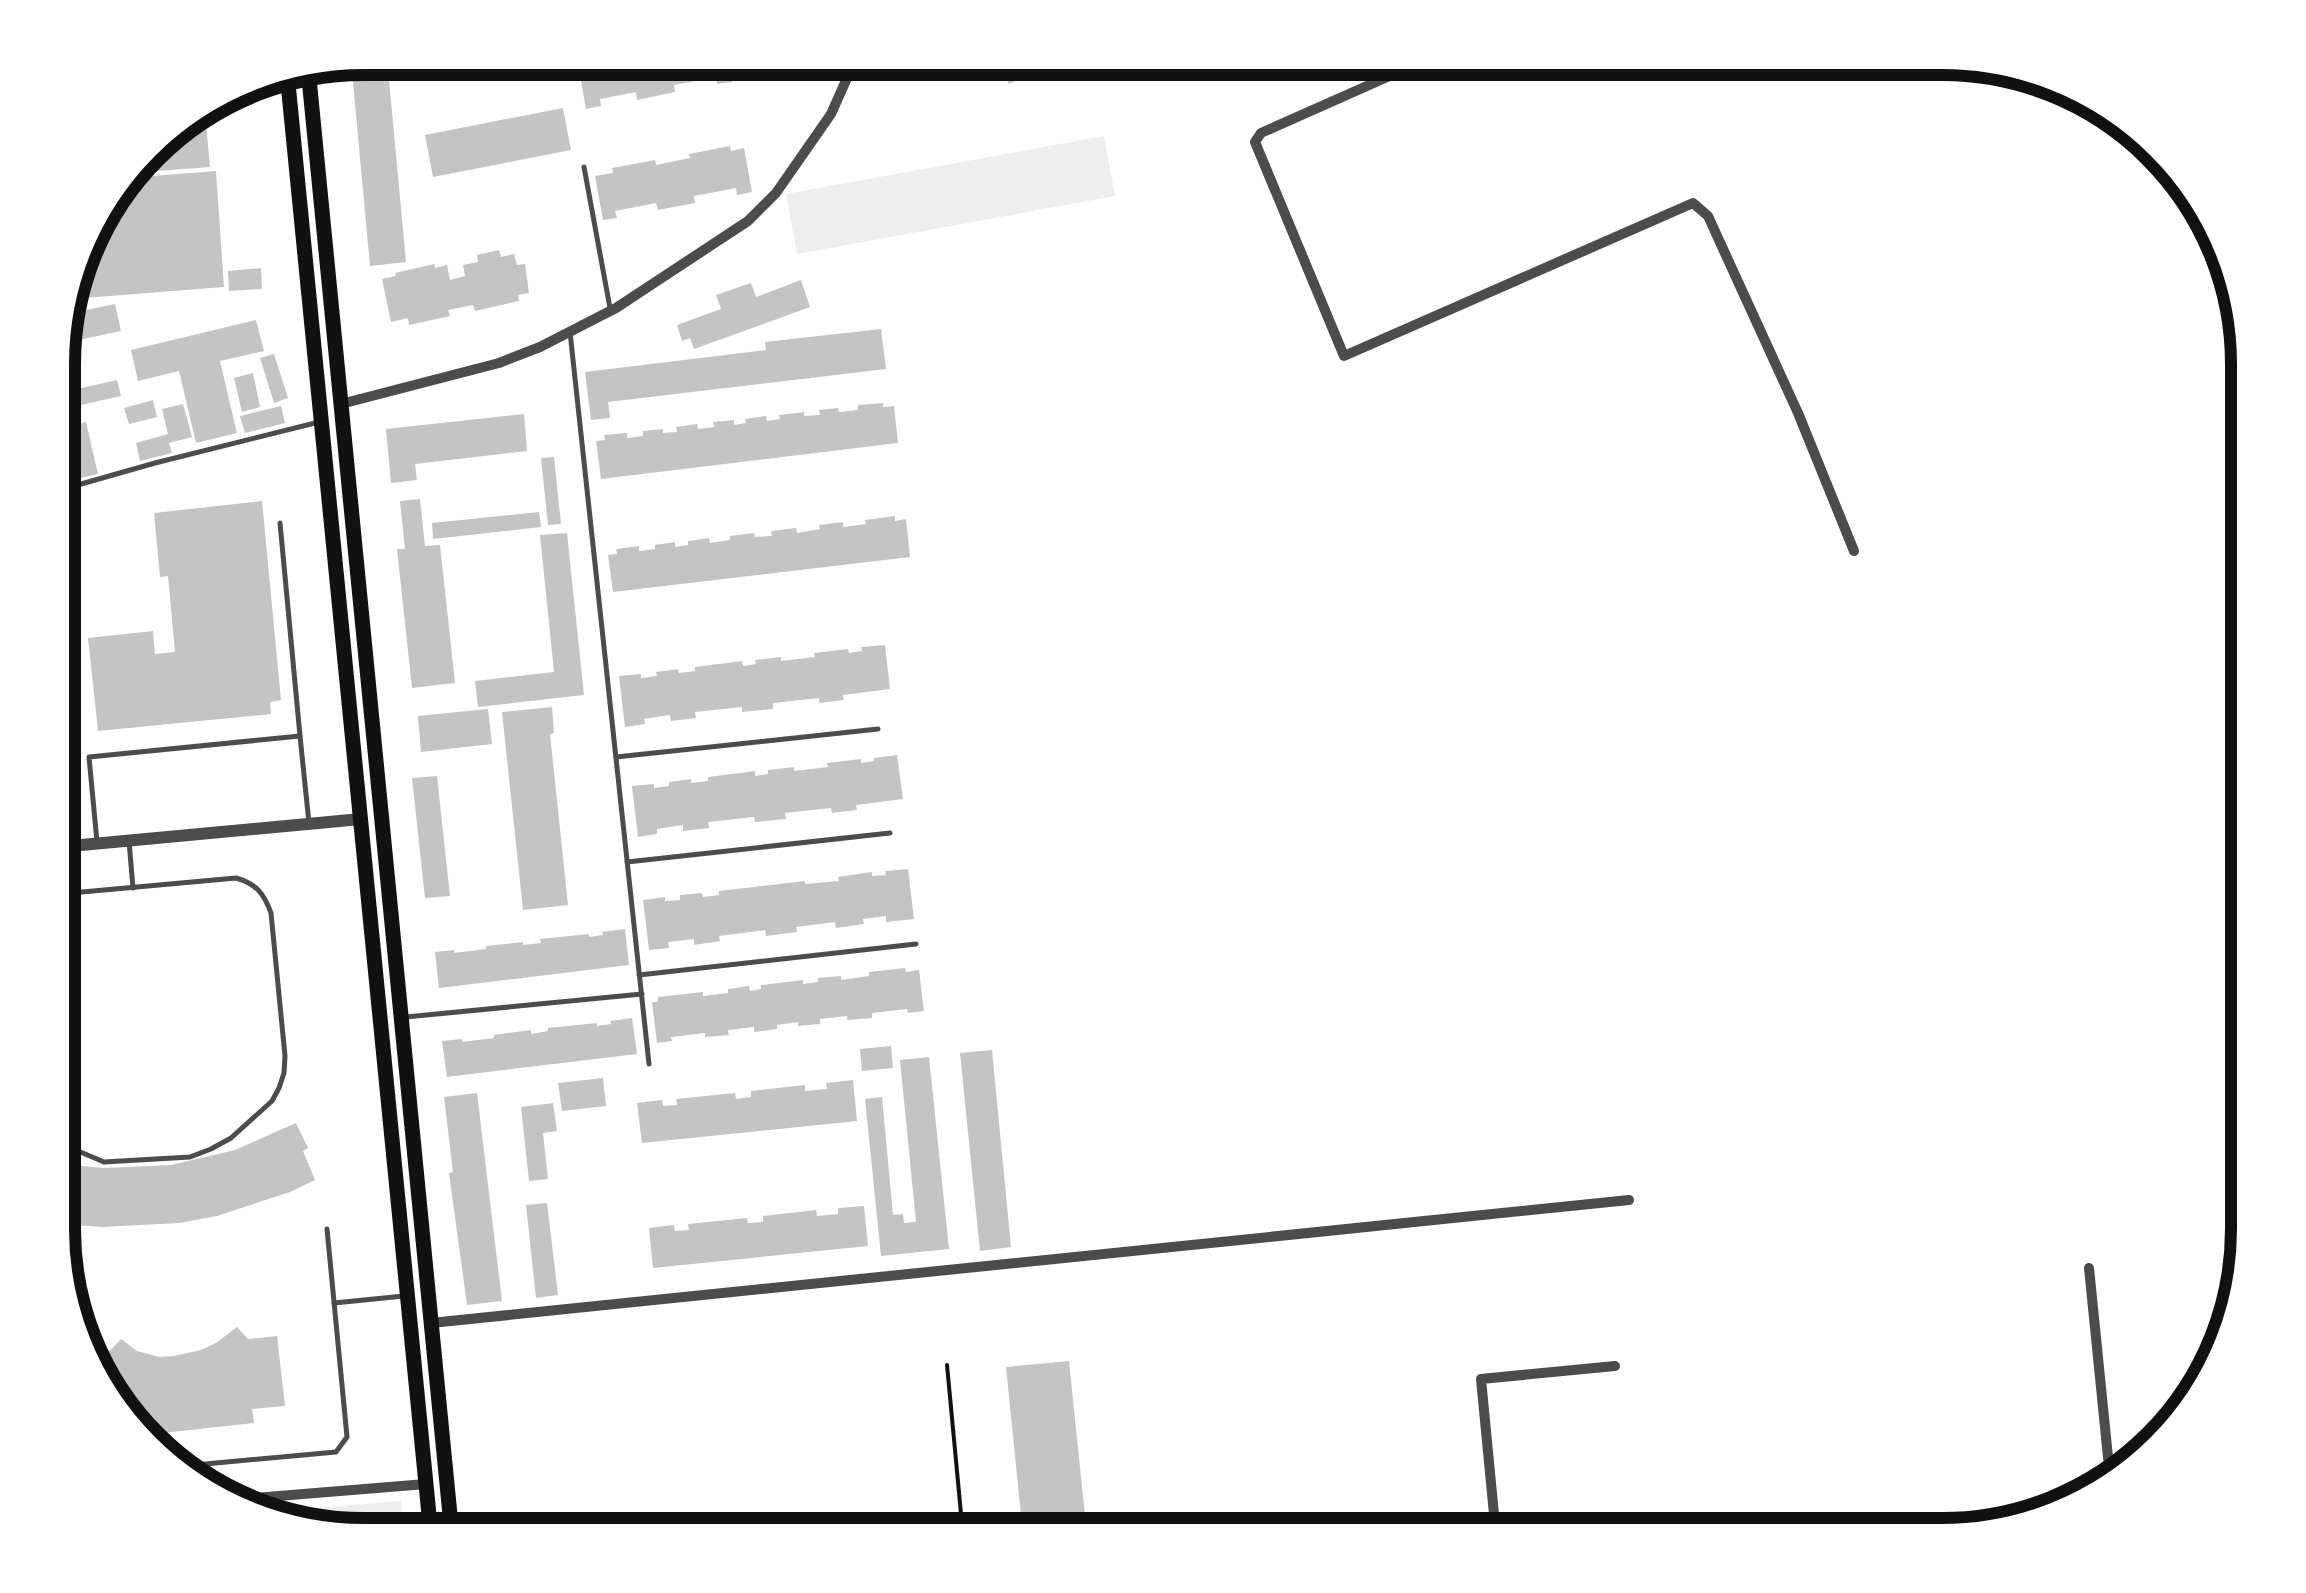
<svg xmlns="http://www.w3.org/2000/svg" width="2306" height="1593" font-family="'PT Sans Narrow',sans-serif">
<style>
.green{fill:#eee}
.building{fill:#c4c4c4}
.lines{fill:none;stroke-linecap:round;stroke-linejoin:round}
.path{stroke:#111;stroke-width:4}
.service{stroke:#4c4c4c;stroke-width:5}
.minor{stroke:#4c4c4c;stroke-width:10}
.tertiary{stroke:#4c4c4c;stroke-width:12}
.secondary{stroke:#111;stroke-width:15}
.rim{fill:none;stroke:#111;stroke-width:12}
</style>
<rect width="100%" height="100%" fill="#fff"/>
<!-- green -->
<g class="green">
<path d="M 1104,136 L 1115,196 L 797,254 L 786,194 Z"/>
<path d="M 401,1501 L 404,1535 L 344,1535 L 265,1519 L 254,1513 Z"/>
</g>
<!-- building -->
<g class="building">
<path d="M 364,58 L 455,58 L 456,59 L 413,68 L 412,64 L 388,69 L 406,262 L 370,266 L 351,60 Z"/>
<path d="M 591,58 L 727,58 L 732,82 L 717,84 L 716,77 L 674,85 L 675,92 L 637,100 L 636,92 L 600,99 L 601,106 L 586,109 L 578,65 L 592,62 Z"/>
<path d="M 1002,58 L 1065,58 L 1009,84 L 998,60 Z"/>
<path d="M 563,108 L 571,150 L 433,177 L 425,135 Z"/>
<path d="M 196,112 L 205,112 L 210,167 L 131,173 L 161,134 Z"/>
<path d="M 730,146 L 731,151 L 744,148 L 752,192 L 737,195 L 736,188 L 694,196 L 695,203 L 658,210 L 656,203 L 615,211 L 617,218 L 603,220 L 595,176 L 613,173 L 612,168 L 655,160 L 656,165 L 690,158 L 689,154 Z"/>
<path d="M 216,171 L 224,287 L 84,298 L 81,256 L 89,228 L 128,178 Z"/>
<path d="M 499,250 L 501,257 L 514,254 L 517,265 L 525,264 L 529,293 L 518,295 L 519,301 L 475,311 L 473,305 L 448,310 L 450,316 L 409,325 L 408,318 L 391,322 L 382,279 L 396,276 L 395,273 L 434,264 L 435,268 L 447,265 L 450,280 L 465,276 L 463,265 L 478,262 L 477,255 Z"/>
<path d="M 261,268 L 262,289 L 229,291 L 228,271 Z"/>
<path d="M 801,280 L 810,307 L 694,349 L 690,338 L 682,341 L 677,325 L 721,309 L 716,295 L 751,283 L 756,297 Z"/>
<path d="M 115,304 L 121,331 L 60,344 L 60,324 L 63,315 Z"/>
<path d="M 256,320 L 264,351 L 220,361 L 237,433 L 196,443 L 179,371 L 138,381 L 131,350 Z"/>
<path d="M 881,329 L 886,369 L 608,402 L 610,418 L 591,420 L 585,372 L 766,350 L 765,342 Z"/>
<path d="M 274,354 L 288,398 L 274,403 L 260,358 Z"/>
<path d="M 253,373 L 260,407 L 242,412 L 234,378 Z"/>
<path d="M 117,380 L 121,396 L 81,405 L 77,389 Z"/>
<path d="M 153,400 L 157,417 L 129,424 L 124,408 Z"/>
<path d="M 883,403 L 883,407 L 894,406 L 898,443 L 601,479 L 596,441 L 605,440 L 604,435 L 627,433 L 627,438 L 643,436 L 643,431 L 663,429 L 663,433 L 677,432 L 676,427 L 697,424 L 698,429 L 714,427 L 713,422 L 734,420 L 734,425 L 746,423 L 745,419 L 766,416 L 767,421 L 780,419 L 779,415 L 804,412 L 804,416 L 820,415 L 819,410 L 838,408 L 839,412 L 858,410 L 858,405 Z"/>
<path d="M 183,404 L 192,437 L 169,443 L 172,453 L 140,461 L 136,443 L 168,434 L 162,409 Z"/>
<path d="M 281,406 L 285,423 L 245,433 L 240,416 Z"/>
<path d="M 524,414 L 527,451 L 415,464 L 417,480 L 391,483 L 386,429 Z"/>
<path d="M 86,422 L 98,474 L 80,478 L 67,427 Z"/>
<path d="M 554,457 L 561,524 L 548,525 L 541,458 Z"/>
<path d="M 420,499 L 425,546 L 440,545 L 455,683 L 412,688 L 397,549 L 405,549 L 400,501 Z"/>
<path d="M 262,501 L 281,700 L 270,702 L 271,714 L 98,731 L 88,638 L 153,631 L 155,654 L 175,652 L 168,576 L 160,577 L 154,513 Z"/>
<path d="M 539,512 L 541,527 L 433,539 L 432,523 Z"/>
<path d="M 895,516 L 895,521 L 906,519 L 910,557 L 613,592 L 608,555 L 617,554 L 616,549 L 639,546 L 639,551 L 655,549 L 655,545 L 675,542 L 675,547 L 688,545 L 688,541 L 709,538 L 710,543 L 730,540 L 730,536 L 754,533 L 755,537 L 772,536 L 771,531 L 796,528 L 797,533 L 820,529 L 819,525 L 843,522 L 843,527 L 866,524 L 865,520 Z"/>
<path d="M 567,533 L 584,695 L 478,707 L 475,681 L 554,672 L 540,535 Z"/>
<path d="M 69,642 L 74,708 L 60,710 L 60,643 Z"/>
<path d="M 885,645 L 890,689 L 843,695 L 844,700 L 819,703 L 819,698 L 773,703 L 773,709 L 742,712 L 742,707 L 695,712 L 696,718 L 671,721 L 670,715 L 644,719 L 645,724 L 625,727 L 619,676 L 641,674 L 641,678 L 657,676 L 656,672 L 678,669 L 679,673 L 695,671 L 695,667 L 742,661 L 743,666 L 756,664 L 755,660 L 781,657 L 781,661 L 815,657 L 814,653 L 848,649 L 849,653 L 862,651 L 861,647 Z"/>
<path d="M 552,707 L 554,733 L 550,734 L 568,905 L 523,910 L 502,712 Z"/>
<path d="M 488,709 L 492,744 L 421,752 L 418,716 Z"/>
<path d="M 70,717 L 75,771 L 60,772 L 60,718 Z"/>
<path d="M 897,755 L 903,799 L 856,805 L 857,810 L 832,813 L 831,808 L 785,813 L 786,819 L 755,822 L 754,817 L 708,822 L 709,828 L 683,831 L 683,825 L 657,829 L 657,834 L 638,837 L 632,786 L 654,784 L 654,788 L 669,786 L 669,782 L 691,779 L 691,783 L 708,781 L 708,777 L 755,771 L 755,776 L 768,774 L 768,770 L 794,767 L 794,771 L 828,767 L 827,763 L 861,759 L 861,763 L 874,761 L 874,758 Z"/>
<path d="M 437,776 L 450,896 L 425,898 L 412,778 Z"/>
<path d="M 908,869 L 914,919 L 886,922 L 886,916 L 863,919 L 864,924 L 836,928 L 835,922 L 796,927 L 797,932 L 766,936 L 765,930 L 719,936 L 720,941 L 694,945 L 694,939 L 668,942 L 669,948 L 649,950 L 643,900 L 665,897 L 665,901 L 680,900 L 680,895 L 702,893 L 703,897 L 719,895 L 719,891 L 805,881 L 805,884 L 839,881 L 838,877 L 872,872 L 872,876 L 886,875 L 885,871 Z"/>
<path d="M 625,929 L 629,965 L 439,988 L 435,952 L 454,950 L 454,953 L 486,949 L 486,946 L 523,942 L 523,945 L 541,943 L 540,939 L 589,934 L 589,937 L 603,935 L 602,932 Z"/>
<path d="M 905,968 L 906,972 L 919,970 L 924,1011 L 908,1013 L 907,1009 L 872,1013 L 872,1018 L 847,1020 L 847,1016 L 820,1019 L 820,1024 L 798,1026 L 798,1022 L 777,1025 L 777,1029 L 754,1032 L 754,1027 L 728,1030 L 729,1035 L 705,1037 L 705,1033 L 671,1037 L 672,1041 L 657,1043 L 652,1002 L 658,1002 L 658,997 L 703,992 L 703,996 L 728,993 L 728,989 L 749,986 L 750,991 L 761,989 L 761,985 L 803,980 L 803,984 L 818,982 L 818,978 L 841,976 L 841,980 L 869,976 L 869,972 Z"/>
<path d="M 632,1018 L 637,1054 L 447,1077 L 442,1041 L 462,1039 L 462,1042 L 494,1038 L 494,1035 L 531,1030 L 531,1034 L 548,1031 L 548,1028 L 597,1023 L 597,1026 L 611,1024 L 610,1021 Z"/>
<path d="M 891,1046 L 893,1068 L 862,1071 L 860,1049 Z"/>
<path d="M 992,1050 L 1011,1247 L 980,1251 L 960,1053 Z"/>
<path d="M 929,1057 L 949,1249 L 881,1256 L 865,1099 L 882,1097 L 893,1215 L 903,1214 L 904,1223 L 916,1222 L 900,1060 Z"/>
<path d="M 603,1078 L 606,1106 L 562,1111 L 558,1083 Z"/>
<path d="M 853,1080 L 857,1121 L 642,1143 L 637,1103 L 662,1100 L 663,1106 L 677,1105 L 676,1099 L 735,1093 L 736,1099 L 751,1097 L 751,1091 L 805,1085 L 805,1091 L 827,1089 L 826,1083 Z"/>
<path d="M 477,1093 L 502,1301 L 467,1305 L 449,1173 L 453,1172 L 444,1097 Z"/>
<path d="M 553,1103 L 557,1131 L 543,1133 L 548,1179 L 529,1181 L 521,1107 Z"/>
<path d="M 296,1123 L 308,1148 L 303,1151 L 315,1180 L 290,1192 L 217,1216 L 179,1223 L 102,1227 L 60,1224 L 60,1164 L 104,1168 L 171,1165 L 235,1150 Z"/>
<path d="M 547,1203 L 558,1295 L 536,1298 L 526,1205 Z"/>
<path d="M 864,1206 L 868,1246 L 653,1268 L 649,1228 L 674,1225 L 675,1231 L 689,1230 L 688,1224 L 747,1218 L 748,1223 L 763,1222 L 763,1216 L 816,1210 L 817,1216 L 838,1214 L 838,1208 Z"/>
<path d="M 237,1327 L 248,1339 L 277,1336 L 285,1406 L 252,1409 L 254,1423 L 144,1435 L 99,1383 L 91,1360 L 103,1358 L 121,1339 L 137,1351 L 159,1357 L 174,1356 L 201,1350 L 216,1343 Z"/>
<path d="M 1069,1361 L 1087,1535 L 1023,1535 L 1006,1367 Z"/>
</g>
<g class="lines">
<!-- path -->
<g class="path">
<path d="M 947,1365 L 963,1535"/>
<path d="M 529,1531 L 530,1535"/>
</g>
<!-- service -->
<g class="service">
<path d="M 584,167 L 610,308"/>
<path d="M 570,332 L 649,1064"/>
<path d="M 60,490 L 155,463 L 319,422"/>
<path d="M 300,736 L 309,823"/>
<path d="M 616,757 L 878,729"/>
<path d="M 129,841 L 133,888"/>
<path d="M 97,842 L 89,757 L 300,736 L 280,523"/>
<path d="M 627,862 L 890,833"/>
<path d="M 60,894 L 236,878 C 257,884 264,894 271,913 L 285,1056 L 284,1073 L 279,1088 L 272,1101 L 231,1138 L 211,1149 L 190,1157 L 104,1162 L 71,1148 L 60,1140"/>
<path d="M 639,975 L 916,944"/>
<path d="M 406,1017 L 642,994"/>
<path d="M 334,1303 L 404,1296"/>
<path d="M 173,1467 L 336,1452 L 347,1437 L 327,1229"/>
</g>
<!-- minor -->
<g class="minor">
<path d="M 1430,58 L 1261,133 L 1255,142 L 1344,356 L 1693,203 L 1708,216 L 1798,413 L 1854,551"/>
<path d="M 341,404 L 499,363 L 540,347 L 616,308 L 748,221 L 776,193 L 831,114 L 856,58"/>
<path d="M 2089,1268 L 2110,1477"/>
<path d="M 431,1323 L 1629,1200"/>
<path d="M 230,1500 L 426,1484"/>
<path d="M 1496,1535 L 1481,1379 L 1615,1366"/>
</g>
<!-- tertiary -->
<path class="tertiary" d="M 60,847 L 361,819"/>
<!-- secondary -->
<g class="secondary">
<path d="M 308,68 L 452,1535"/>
<path d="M 287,73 L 431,1535"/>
</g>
</g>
<!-- crop -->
<path d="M0 0H2306V1593H0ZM364 75H1942A289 289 0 0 1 2231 364V1229A289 289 0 0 1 1942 1518H364A289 289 0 0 1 75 1229V364A289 289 0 0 1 364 75Z" fill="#fff" fill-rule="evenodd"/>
<path class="rim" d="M364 75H1942A289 289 0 0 1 2231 364V1229A289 289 0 0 1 1942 1518H364A289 289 0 0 1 75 1229V364A289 289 0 0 1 364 75Z"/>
</svg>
